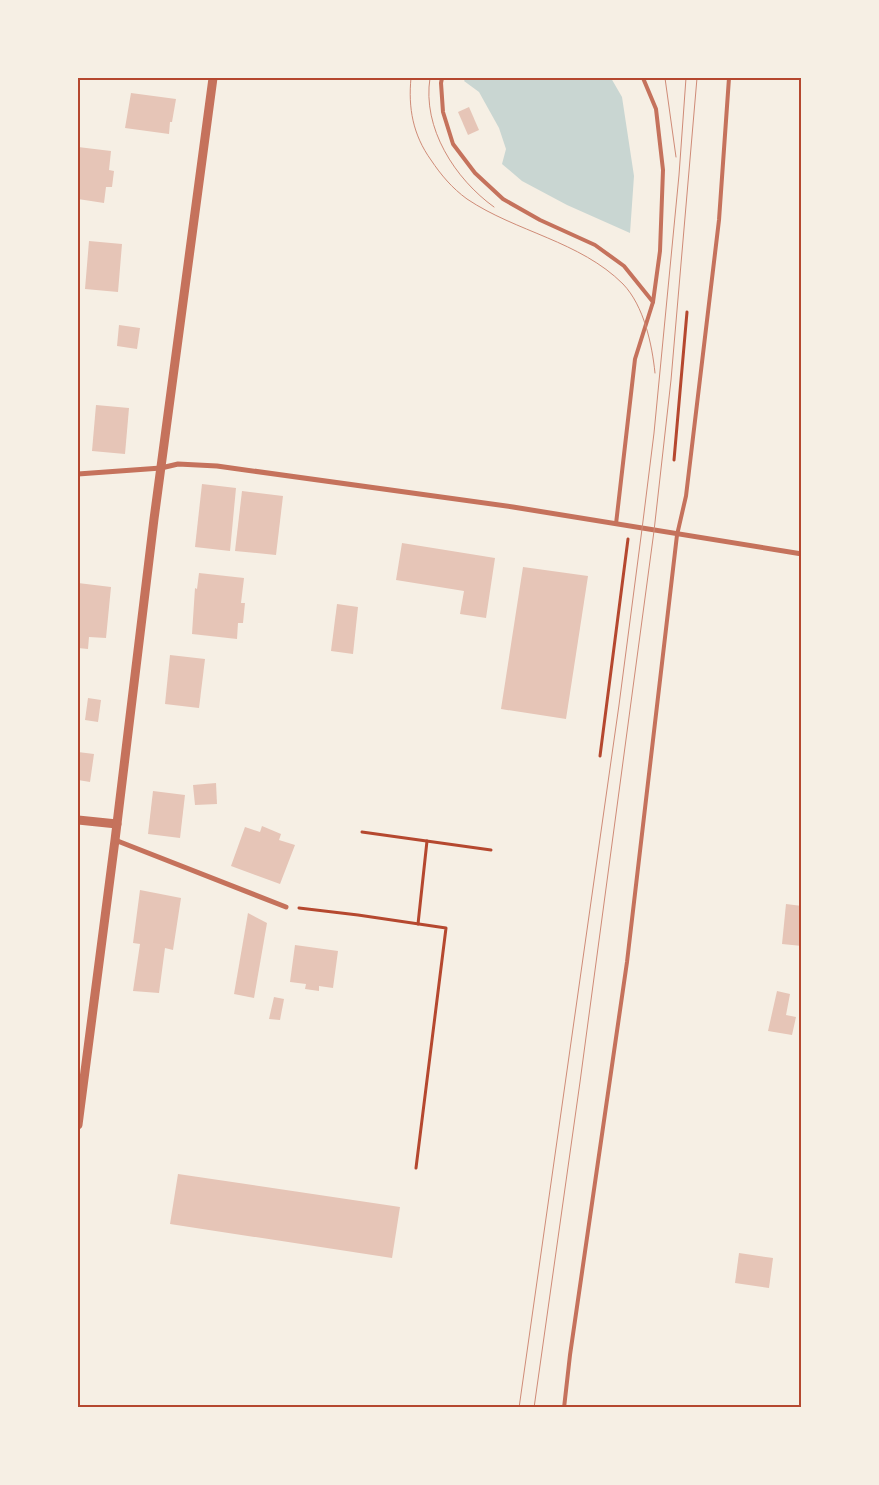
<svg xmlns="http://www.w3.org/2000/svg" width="879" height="1485" font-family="Inter,sans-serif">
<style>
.water{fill:#c9d6d2}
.building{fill:#e6c5b7}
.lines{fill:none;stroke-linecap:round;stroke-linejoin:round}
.path{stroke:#b5482f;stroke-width:3}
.service{stroke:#c5725c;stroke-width:4}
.minor{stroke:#c5725c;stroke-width:5}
.tertiary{stroke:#c5725c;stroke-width:9}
.tram{stroke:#cf8b77;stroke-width:1}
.neatline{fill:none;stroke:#b5482f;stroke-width:2}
</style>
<rect width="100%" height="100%" fill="#f6efe4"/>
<!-- water -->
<path class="water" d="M 466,78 L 611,78 L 622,97 L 634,176 L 630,233 L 567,205 L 522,181 L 502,164 L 506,149 L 499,128 L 479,92 L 464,81 Z"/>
<!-- building -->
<g class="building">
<path d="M 131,93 L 176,99 L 172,122 L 170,122 L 169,134 L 125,128 Z"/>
<path d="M 469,107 L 479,130 L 468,135 L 458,112 Z"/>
<path d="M 78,147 L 111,151 L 109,170 L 114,171 L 112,187 L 106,187 L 104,203 L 78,199 L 79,182 L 78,182 Z"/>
<path d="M 89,241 L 122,244 L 118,292 L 85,289 Z"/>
<path d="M 119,325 L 140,328 L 137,349 L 117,346 Z"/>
<path d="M 96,405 L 129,408 L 125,454 L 92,451 Z"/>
<path d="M 202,484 L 236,488 L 230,551 L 195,547 Z"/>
<path d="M 242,491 L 283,496 L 276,555 L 235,551 Z"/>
<path d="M 402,543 L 495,558 L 486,618 L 460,614 L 464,591 L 396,580 Z"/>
<path d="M 523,567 L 588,576 L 566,719 L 501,709 Z"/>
<path d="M 199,573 L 244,578 L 241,603 L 245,603 L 243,623 L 238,623 L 237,639 L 192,634 L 195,588 L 197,589 Z"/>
<path d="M 78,583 L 111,587 L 106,638 L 89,637 L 88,649 L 78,648 Z"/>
<path d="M 337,604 L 358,607 L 353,654 L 331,651 Z"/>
<path d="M 170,655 L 205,659 L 199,708 L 165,704 Z"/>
<path d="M 88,698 L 101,700 L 98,722 L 85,720 Z"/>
<path d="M 78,752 L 94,754 L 90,782 L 78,780 Z"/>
<path d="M 216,783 L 217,804 L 195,805 L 193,785 Z"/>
<path d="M 153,791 L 185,795 L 180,838 L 148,834 Z"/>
<path d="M 262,826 L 281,834 L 279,840 L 295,845 L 280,884 L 231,866 L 245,827 L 260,832 Z"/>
<path d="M 140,890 L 181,898 L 173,950 L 165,948 L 159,993 L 133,991 L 140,944 L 133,943 Z"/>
<path d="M 786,904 L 802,906 L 802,946 L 782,944 Z"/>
<path d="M 248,913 L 267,923 L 254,998 L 234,994 Z"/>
<path d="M 295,945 L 338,951 L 333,988 L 319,986 L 319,991 L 305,989 L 306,984 L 290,982 Z"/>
<path d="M 777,991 L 790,994 L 786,1015 L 796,1017 L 792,1035 L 768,1031 Z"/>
<path d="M 274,997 L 284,999 L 280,1020 L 269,1019 Z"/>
<path d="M 178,1174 L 400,1207 L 392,1258 L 170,1224 Z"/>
<path d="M 739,1253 L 773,1258 L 769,1288 L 735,1283 Z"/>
</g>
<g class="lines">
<!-- path -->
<g class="path">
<path d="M 674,460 L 687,312"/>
<path d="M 600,756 L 628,539"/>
<path d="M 362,832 L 491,850"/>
<path d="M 299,908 L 358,915 L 446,928 L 416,1168"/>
<path d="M 418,924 L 427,841"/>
</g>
<!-- service -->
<g class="service">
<path d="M 442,78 L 441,83 L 443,112 L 453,144 L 475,173 L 503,199 L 540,220 L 595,245 L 624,266 L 653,302"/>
<path d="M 616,524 L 635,359 L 653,302 L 660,251 L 663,170 L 656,109 L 643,78"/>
<path d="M 564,1408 L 570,1355 L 627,962 L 677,535 L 686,496 L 719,220 L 729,78"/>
</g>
<!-- minor -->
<g class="minor">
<path d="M 78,474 L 161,468 L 178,464 L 217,466 L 513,507 L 802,554"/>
<path d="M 115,840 L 286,907"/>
</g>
<!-- tertiary -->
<g class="tertiary">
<path d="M 78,820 L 117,824"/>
<path d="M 78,1125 L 115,840 L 154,519 L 213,78"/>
</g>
<!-- tram -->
<g class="tram">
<path d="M 411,78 C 408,108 413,135 431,160 C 441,175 452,188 467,199 C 516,232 580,241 623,284 C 644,306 652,344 655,373"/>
<path d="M 430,78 C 422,128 455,179 494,207"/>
<path d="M 665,78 L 676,157"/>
<path d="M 519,1408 L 619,705 L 642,529 L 654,433 L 679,175 L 686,78"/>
<path d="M 534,1408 L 580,1082 L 654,531 L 671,380 L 697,78"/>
</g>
</g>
<!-- border -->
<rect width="879" height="1485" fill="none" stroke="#f6efe4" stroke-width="158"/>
<rect x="79" y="79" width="721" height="1327" class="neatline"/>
</svg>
